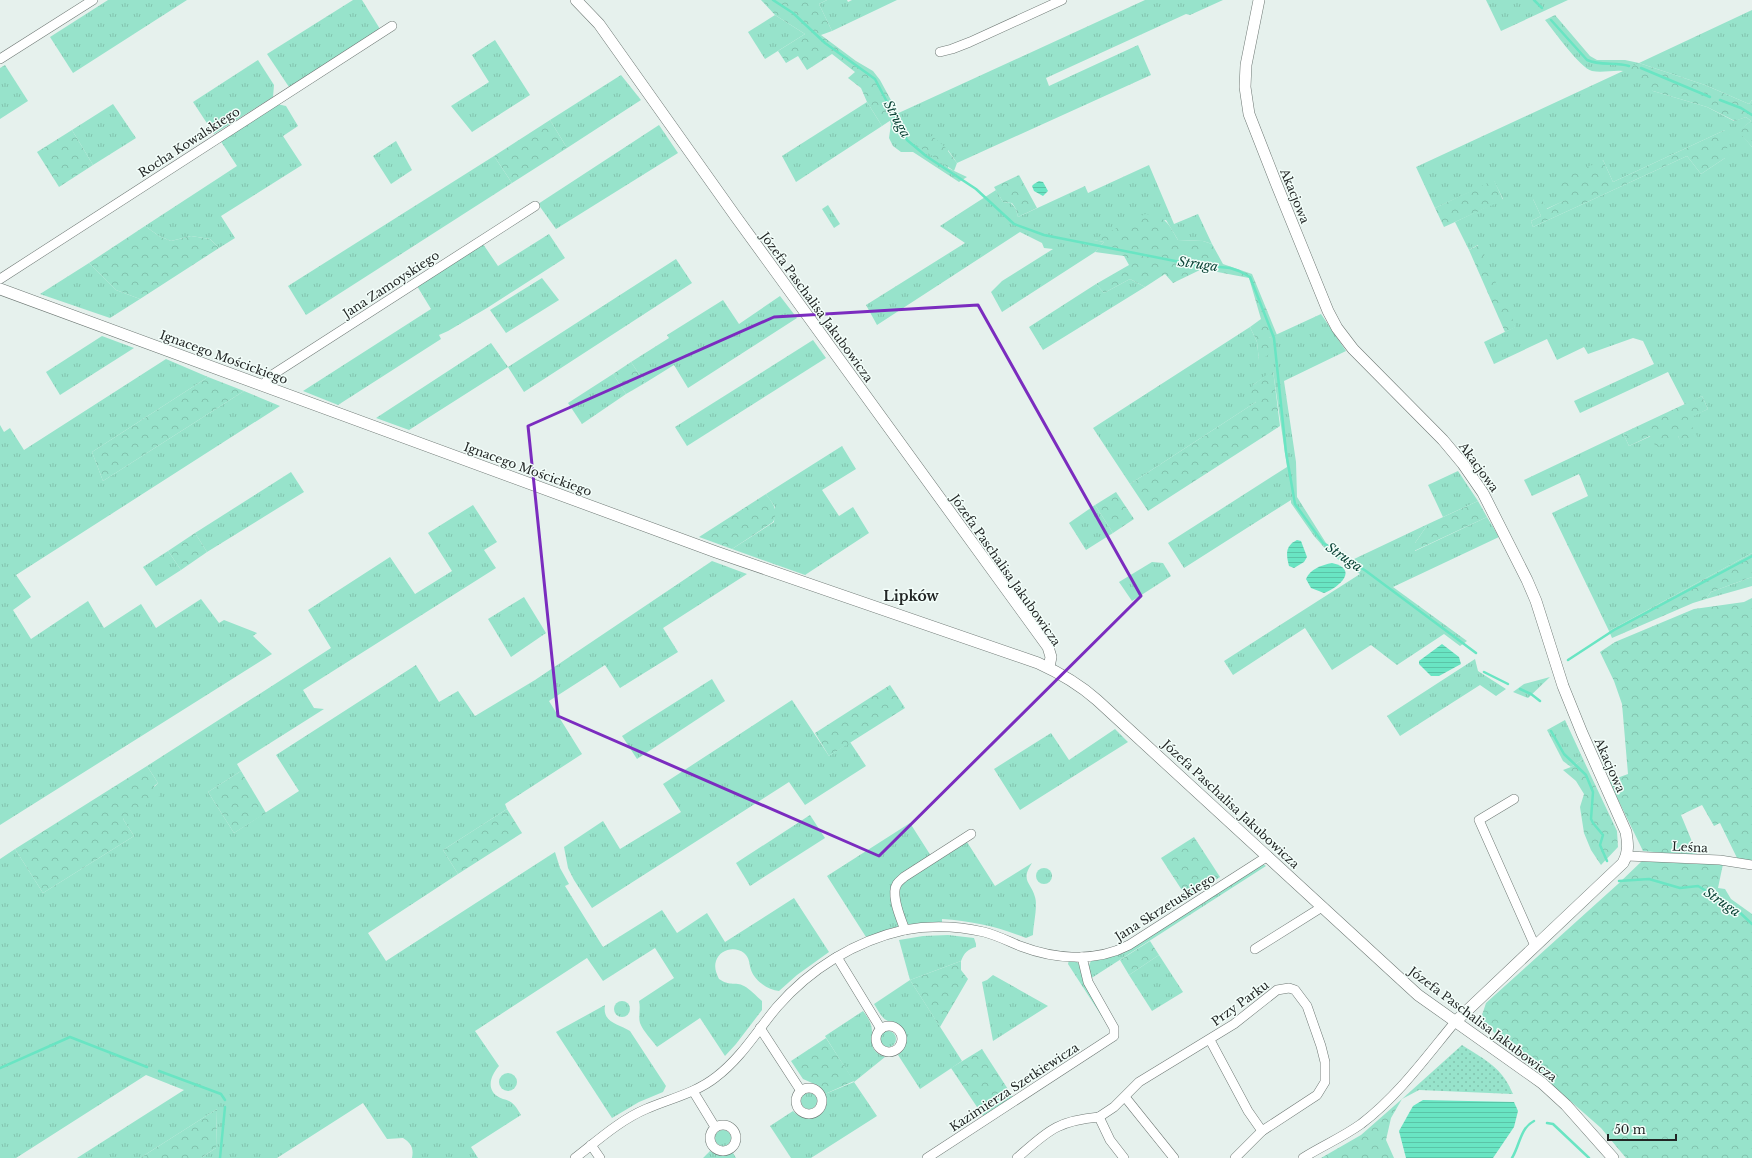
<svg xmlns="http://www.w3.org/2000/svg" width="1752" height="1158" font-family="'Libre Baskerville',serif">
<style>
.grass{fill:url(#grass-tufts);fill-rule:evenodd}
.forest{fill:url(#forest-crowns)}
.park{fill:url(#park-dots)}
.water{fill:url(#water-rules)}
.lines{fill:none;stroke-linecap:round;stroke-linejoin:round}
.stream{stroke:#69e5c3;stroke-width:2.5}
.minor-casing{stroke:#6f7975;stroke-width:10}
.tertiary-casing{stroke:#6f7975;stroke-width:12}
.minor{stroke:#fff;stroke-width:9}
.tertiary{stroke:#fff;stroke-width:11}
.marked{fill:none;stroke:#7b2cbf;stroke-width:3;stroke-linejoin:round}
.labels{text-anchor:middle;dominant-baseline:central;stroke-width:3;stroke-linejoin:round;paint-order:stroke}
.street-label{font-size:12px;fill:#222625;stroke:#f3fefa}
.water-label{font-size:13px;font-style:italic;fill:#0c4437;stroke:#f3fefa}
.quarter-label{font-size:14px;font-weight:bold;fill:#222625;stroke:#f3fefa}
</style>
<defs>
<pattern id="grass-tufts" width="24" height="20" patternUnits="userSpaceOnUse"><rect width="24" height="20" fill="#97e3cb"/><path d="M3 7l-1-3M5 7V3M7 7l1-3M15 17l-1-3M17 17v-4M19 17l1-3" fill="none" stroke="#82c3ae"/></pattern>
<pattern id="forest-crowns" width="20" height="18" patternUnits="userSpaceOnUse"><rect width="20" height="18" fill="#97e3cb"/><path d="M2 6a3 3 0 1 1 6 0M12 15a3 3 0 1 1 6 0" fill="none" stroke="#82c3ae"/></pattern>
<pattern id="park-dots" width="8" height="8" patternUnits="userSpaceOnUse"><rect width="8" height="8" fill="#97e3cb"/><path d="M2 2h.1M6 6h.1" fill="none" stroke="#82c3ae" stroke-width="1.8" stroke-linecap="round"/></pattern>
<pattern id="water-rules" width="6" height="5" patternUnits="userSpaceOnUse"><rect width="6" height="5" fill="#69e5c3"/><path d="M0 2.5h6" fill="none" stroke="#5bc4a7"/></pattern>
</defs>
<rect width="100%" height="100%" fill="#e6f1ed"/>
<!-- grass -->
<g class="grass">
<path d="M 108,0 L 187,0 L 73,73 L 50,37 Z"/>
<path d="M 353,0 L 362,0 L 380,29 L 289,87 L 267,54 Z"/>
<path d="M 827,0 L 847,0 L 848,2 L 852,0 L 897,0 L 832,31 L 819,4 Z"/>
<path d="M 1145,0 L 1223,0 L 1190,15 L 1186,14 L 1046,78 L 1049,86 L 1138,45 L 1151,75 L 957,163 L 948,150 L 948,168 L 967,177 L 959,182 L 913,152 L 901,152 L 893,146 L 889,138 L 891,124 L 890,121 L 892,116 Z"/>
<path d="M 1486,0 L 1568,0 L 1501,31 Z"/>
<path d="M 1752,10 L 1752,100 L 1749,104 L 1705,85 L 1639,63 L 1653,91 L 1707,107 L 1734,121 L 1746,117 L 1751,121 L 1739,131 L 1752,147 L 1752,553 L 1609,631 L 1552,513 L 1588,496 L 1579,474 L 1532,496 L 1524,480 L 1623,433 L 1629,446 L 1651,436 L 1678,436 L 1683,445 L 1688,418 L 1708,409 L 1702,396 L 1685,405 L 1668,372 L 1580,413 L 1574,401 L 1654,364 L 1643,341 L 1633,338 L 1588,354 L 1584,347 L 1557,360 L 1547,339 L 1494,364 L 1484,342 L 1515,327 L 1478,245 L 1469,250 L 1455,222 L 1503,199 L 1494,181 L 1435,208 L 1416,167 L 1623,71 C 1613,70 1602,73 1592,71 C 1580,68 1554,31 1545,20 L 1555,15 L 1590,56 L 1597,60 L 1625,60 L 1639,63 ZM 1725,130 L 1725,158 L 1701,174 L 1687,156 L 1533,227 L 1531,221 L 1541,216 L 1533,199 L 1546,209 L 1566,200 L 1603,160 L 1613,182 Z"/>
<path d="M 775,15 L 805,34 L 765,59 L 748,32 Z"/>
<path d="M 495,40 L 530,95 L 472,132 L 451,106 L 489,82 L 472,55 Z"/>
<path d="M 258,60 L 274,85 L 273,97 L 214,134 L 193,102 Z"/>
<path d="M 5,65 L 28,101 L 0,119 L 0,68 Z"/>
<path d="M 621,75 L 641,100 L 567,148 L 550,120 Z"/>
<path d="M 867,102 L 882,126 L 796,182 L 782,156 Z"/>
<path d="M 113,104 L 136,138 L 93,165 L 72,130 Z"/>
<path d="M 277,104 L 286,106 L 298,126 L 283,136 L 302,165 L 221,216 L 235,238 L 219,248 L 210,239 L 191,236 L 171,241 L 159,236 L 145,226 L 237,166 L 220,140 Z"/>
<path d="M 659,125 L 678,153 L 556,229 L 538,204 Z"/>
<path d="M 396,141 L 412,170 L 391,184 L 373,156 Z"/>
<path d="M 494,156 L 512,183 L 306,315 L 288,286 Z"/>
<path d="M 1149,165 L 1174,224 L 1198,214 L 1212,244 L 1203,241 L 1178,240 L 1166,220 L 1094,240 L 1104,242 L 1095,252 L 1002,312 L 991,292 L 1002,281 L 1053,249 L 1044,248 L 1042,243 L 1020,232 L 877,325 L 866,305 L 965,243 L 940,226 L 996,190 L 1003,202 L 1011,203 L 1016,209 L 1018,217 L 1085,186 L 1088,193 Z"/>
<path d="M 828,205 L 840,224 L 834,228 L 822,209 Z"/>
<path d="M 549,234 L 565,258 L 487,308 L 448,331 L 439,335 L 441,339 L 338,405 L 303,391 L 431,309 L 417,286 L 483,244 L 498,266 Z"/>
<path d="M 676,259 L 692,283 L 524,392 L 508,367 L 409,430 L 376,418 L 491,343 L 508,367 Z"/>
<path d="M 89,263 L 116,290 L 140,299 L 110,318 L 40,294 Z"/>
<path d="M 542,278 L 559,300 L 506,333 L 490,310 Z"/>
<path d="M 1130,279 L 1145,287 L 1043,350 L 1029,327 L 1096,284 L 1104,293 Z"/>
<path d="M 780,296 L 797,318 L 688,388 L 674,365 L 645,383 L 631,362 L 669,338 L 667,335 L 723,300 L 739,324 Z"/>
<path d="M 1321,314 L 1346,351 L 1284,381 L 1296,462 L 1297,497 L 1326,543 L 1352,560 L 1428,524 L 1415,543 L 1415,551 L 1487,517 L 1499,537 L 1393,587 L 1467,641 L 1460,646 L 1444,634 L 1397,665 L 1371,645 L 1332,670 L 1305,628 L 1233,675 L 1224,661 L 1360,574 L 1329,553 L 1314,536 L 1291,503 L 1291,500 L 1184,568 L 1168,543 L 1287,467 L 1273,371 L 1253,385 L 1256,402 L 1130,484 L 1093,428 L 1250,327 L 1257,342 L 1259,360 L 1269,338 Z"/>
<path d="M 102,336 L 134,348 L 60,395 L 46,372 Z"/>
<path d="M 813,340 L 826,358 L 687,446 L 675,427 Z"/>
<path d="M 166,359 L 208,377 L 92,452 L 103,481 L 244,391 L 280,406 L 16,575 L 31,597 L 13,610 L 31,639 L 88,601 L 104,628 L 141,604 L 156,628 L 201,599 L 219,623 L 224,620 L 257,633 L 253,636 L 272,654 L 0,825 L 0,425 L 4,432 L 10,428 L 24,450 Z"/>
<path d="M 613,374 L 626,394 L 582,424 L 568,403 Z"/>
<path d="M 842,446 L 856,469 L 822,490 L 839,516 L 853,507 L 869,533 L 805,575 L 732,549 L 774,522 L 775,507 L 766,494 Z"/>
<path d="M 1458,471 L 1478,501 L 1443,517 L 1428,485 Z"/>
<path d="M 291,472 L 304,492 L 207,552 L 195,533 Z"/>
<path d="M 473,505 L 497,542 L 484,550 L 496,568 L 303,690 L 314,708 L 324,709 L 237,764 L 241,771 L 208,792 L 234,833 L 299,791 L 276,755 L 416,665 L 439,702 L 458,691 L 475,716 L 535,680 L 712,561 L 747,574 L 663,628 L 678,652 L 620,688 L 605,665 L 549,701 L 582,754 L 505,804 L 507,809 L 443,850 L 458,874 L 368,933 L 386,961 L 555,852 L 560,868 L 569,884 L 565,886 L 603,947 L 662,910 L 677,933 L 707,913 L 725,942 L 794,898 L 829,952 L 797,975 L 779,991 C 768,990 755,981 751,970 C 749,964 750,958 744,953 C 735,946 720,949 716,961 C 714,967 716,973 719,979 C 731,987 735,981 744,986 C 750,989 756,996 762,1001 L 762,1010 L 736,1044 L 725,1056 L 700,1018 L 657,1047 C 652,1040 643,1031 640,1023 C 638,1016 641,1009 639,1001 L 674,978 L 655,948 L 603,981 L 587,958 L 475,1031 L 499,1066 C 491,1075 486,1088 497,1096 C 501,1099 505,1099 509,1101 C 515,1104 518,1110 521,1115 L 471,1147 L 478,1158 L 412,1158 C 414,1148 411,1143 403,1138 L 387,1139 L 363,1103 L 277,1158 L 201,1158 L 216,1148 L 217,1109 L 140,1158 L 77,1158 L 184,1090 L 146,1075 L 16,1158 L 0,1158 L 0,859 L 15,849 L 43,893 L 134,836 L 123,819 L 158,783 L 147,766 L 331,648 L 308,610 L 390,557 L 415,594 L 452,571 L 428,533 Z"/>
<path d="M 1095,505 L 1113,533 L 1086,550 L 1069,523 Z"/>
<path d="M 168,551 L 181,570 L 156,586 L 143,567 Z"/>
<path d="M 1152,562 L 1163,563 L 1171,576 L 1132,601 L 1119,582 Z"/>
<path d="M 1752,577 L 1752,586 L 1706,599 L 1711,592 Z"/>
<path d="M 524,597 L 546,633 L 511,657 L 488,619 Z"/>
<path d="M 1475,659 L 1478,671 L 1506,689 L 1496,696 L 1480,685 L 1400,736 L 1387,716 Z"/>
<path d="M 1550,677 L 1528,698 L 1513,692 L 1524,684 Z"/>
<path d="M 712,679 L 725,701 L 637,759 L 622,736 Z"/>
<path d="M 792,700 L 829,756 L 850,742 L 866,766 L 805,805 L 789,782 L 592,908 L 574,880 L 568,868 L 564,847 L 603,821 L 620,849 L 681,812 L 663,784 Z"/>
<path d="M 1565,720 L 1583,759 L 1571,767 L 1563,761 L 1547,730 Z"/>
<path d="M 1115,729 L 1128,742 L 1020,810 L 994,769 L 1051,733 L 1069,760 Z"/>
<path d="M 810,815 L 825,838 L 750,886 L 736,863 Z"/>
<path d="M 910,823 L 931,856 L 895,881 L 899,924 L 897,928 L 866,937 L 827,876 Z"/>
<path d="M 967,842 L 995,886 L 1032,863 C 1020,881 1031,882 1035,897 C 1038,906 1033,926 1033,935 L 1026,938 C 999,927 972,921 942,919 L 942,923 L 911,925 L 908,924 C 902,913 895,893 903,883 Z"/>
<path d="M 1263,864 L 1266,866 L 1090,979 L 1089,965 L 1091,961 L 1103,959 Z"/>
<circle cx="1044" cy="876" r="8"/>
<path d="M 948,935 L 974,938 L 976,944 L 976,947 C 968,949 964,953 961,961 L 910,980 L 962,1061 L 920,1089 L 898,1055 C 907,1047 910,1033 899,1025 C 895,1022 891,1023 888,1021 C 881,1018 878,1010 874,1004 L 910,980 L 899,940 L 923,936 Z"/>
<path d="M 1159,955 L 1183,992 L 1152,1011 L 1129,975 Z"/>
<path d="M 1069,960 L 1075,960 L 1078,963 L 1110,1029 L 1068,964 Z"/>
<path d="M 993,975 L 1048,1006 L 993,1041 L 982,982 L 987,980 Z"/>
<circle cx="622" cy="1009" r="8"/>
<path d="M 605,1005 C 602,1023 619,1024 630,1031 L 666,1086 L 663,1092 L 639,1102 L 612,1118 L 556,1032 Z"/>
<path d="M 863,1011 C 866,1015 870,1020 871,1025 C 875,1039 865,1049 885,1057 L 854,1082 L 877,1116 L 811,1158 L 791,1158 L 770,1126 L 793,1111 C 809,1127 833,1114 825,1094 L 854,1082 L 825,1036 Z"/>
<circle cx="888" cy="1039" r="8"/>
<circle cx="508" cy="1082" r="9"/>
<circle cx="809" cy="1101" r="8"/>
<circle cx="723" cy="1138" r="8"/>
<path d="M 710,1151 C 718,1156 724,1157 733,1153 L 736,1158 L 703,1158 Z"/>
</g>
<!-- forest -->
<g class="forest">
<path d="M 761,0 L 827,0 L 819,4 L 832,31 L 821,35 L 856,61 L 873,71 L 880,80 L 898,113 L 892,116 L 891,120 L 882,126 L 867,102 L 861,88 L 848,78 L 855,72 L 832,54 L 807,70 L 798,56 L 786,63 L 778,51 L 805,34 L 775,15 Z"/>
<path d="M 1639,63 L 1705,85 L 1749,104 L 1752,100 L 1752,147 L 1738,131 L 1751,121 L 1746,117 L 1735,121 L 1707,107 L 1653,91 L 1625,70 Z"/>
<path d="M 550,120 L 567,148 L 512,183 L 494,156 Z"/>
<path d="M 72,130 L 93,165 L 59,187 L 37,152 Z"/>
<path d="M 1725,130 L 1729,140 L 1725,158 L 1701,174 L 1687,156 L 1533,227 L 1531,221 L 1541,216 L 1533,199 L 1540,196 L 1547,209 L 1565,200 L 1557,181 L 1603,160 L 1613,182 Z"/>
<path d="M 932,136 L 945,147 L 957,163 L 954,171 L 915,144 Z"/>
<path d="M 1019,175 L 1037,208 L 1018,217 L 1016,209 L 1012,203 L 1003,202 L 994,187 Z"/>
<path d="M 1494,180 L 1503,200 L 1444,227 L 1435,208 Z"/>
<path d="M 1145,214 C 1166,216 1168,223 1178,240 L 1203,241 L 1212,244 L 1223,264 L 1252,274 L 1277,335 L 1269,338 L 1271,353 L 1259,361 L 1257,342 L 1250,327 L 1261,319 L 1249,278 L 1202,269 L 1173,283 L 1165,274 L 1145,287 L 1130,279 L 1104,293 L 1096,284 L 1129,265 L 1124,256 L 1095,252 L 1104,242 L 1093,240 Z"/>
<path d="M 145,226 L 159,236 L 171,241 L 191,236 L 210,239 L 219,248 L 140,299 L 116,290 L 89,263 Z"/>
<path d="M 1479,245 L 1516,327 L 1505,332 L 1469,250 Z"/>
<path d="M 631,362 L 645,383 L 626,394 L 613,374 Z"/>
<path d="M 1273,370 L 1280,426 L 1148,511 L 1130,484 L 1256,402 L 1250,392 L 1253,385 Z"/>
<path d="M 208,377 L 244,391 L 103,481 L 92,452 Z"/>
<path d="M 1702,396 L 1708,409 L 1688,419 L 1698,438 L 1682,445 L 1678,436 L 1656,447 L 1650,436 L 1629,446 L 1623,433 Z"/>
<path d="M 1116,492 L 1134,519 L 1113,533 L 1095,505 Z"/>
<path d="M 766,494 C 773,504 779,510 773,522 L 732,549 L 699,537 Z"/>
<path d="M 1478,501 L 1487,517 L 1414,551 L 1415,543 L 1428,524 Z"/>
<path d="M 195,533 L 207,552 L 181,570 L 168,551 Z"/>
<path d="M 1752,553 L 1752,577 L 1711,592 L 1706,599 L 1693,603 L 1612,638 L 1609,631 Z"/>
<path d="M 1752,598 L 1752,862 L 1738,860 L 1720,823 L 1714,826 L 1702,805 L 1681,815 L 1698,856 L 1643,851 L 1609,781 L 1628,774 L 1622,704 L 1614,681 L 1600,652 L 1615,642 L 1694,609 L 1744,602 Z"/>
<path d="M 890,685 L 905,708 L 829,756 L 815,733 Z"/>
<path d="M 1583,759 L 1617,831 L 1618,847 L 1601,865 L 1591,850 L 1584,833 L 1580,807 L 1584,794 L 1576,781 L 1563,770 L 1571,767 Z"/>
<path d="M 147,766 L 158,783 L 154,786 L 160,796 L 123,819 L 134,836 L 43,893 L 15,849 Z"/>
<path d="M 241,771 L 266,813 L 234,833 L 208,792 Z"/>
<path d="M 507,809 L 522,833 L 458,874 L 443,850 Z"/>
<path d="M 1194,837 L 1220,877 L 1187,898 L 1161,858 Z"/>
<path d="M 1643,860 L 1695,864 L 1723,864 L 1718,888 L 1725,889 L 1731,899 L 1752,914 L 1752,1158 L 1626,1158 L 1601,1128 L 1502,1041 L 1481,1018 L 1486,1003 L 1618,884 Z"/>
<path d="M 1150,941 L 1159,955 L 1129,975 L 1120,960 Z"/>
<path d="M 961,961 L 961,970 L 968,979 L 940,1027 L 910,980 Z"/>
<path d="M 826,1038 L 854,1081 L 825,1094 L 819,1086 L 803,1079 L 791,1061 Z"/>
<path d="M 982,1049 L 1013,1097 L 983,1116 L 951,1068 Z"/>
<path d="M 1402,1099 L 1391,1118 L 1386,1140 L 1394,1158 L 1321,1158 L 1361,1135 Z"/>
<path d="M 217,1109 L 216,1148 L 201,1158 L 140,1158 Z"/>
</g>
<!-- park -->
<path class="park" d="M 1462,1045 C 1485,1060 1502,1067 1513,1094 L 1419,1090 L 1402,1099 Z"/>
<!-- water -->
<g class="water">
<path d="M 1039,181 L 1043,182 L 1048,191 L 1043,196 L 1034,191 L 1032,186 L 1034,184 Z"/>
<path d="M 1297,540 L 1301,541 L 1307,557 L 1304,562 L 1294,568 L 1289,566 C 1286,554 1285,546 1297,540 Z"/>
<path d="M 1332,563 C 1359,569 1340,587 1324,593 L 1311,588 L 1306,579 C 1310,569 1322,565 1332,563 Z"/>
<path d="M 1442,644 L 1459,657 L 1461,664 L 1439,676 L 1431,676 L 1419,664 L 1419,661 Z"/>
<path d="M 1423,1100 L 1514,1102 L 1518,1111 L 1514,1127 L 1493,1158 L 1406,1158 L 1399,1131 L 1413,1106 Z"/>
</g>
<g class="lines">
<!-- stream -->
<g class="stream">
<path d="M 773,0 L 793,13 L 825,43 L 875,79 L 907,140 L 926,156 L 976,189 L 1014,224 L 1044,235 L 1190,264 L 1230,268 L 1239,271 L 1250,277 L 1274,338 L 1286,452 L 1295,504 L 1323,543 L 1366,571 L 1476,653"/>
<path d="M 1534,0 L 1542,8"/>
<path d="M 1551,20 L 1587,60 C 1600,66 1615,62 1629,66"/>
<path d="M 1641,68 L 1710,97"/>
<path d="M 1720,100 L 1741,108 L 1752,115"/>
<path d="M 1568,660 L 1614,630 L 1752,556"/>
<path d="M 1484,672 L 1508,684"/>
<path d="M 1520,689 L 1531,694 L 1540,701"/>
<path d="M 1551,731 L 1564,754 L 1586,775 L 1593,792 L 1591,819 L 1593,823 L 1603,835 L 1600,845 L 1607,861"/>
<path d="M 1619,881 L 1649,879 L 1680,888 L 1698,886 L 1735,908 L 1752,924"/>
<path d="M 0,1068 L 70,1037 L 147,1067"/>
<path d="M 159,1071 L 221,1094 L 225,1100"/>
<path d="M 1547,1123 L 1553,1124 L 1589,1158"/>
<path d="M 220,1158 L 225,1107"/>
<path d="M 1512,1158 C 1520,1145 1520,1128 1534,1121"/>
</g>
<defs>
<g id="minor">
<path d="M 940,52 L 952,49 L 970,42 L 1062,0"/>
<path d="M 0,59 L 93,0"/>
<path d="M 0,279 L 392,26"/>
<path d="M 263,386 L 269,377 L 535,206"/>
<path d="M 1514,799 L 1479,820 L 1535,946"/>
<path d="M 1627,856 L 1720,860 L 1752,865"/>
<path d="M 905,930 C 901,919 890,895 897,884 C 899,881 902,879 904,877 L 971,834"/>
<path d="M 1255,949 L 1322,907"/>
<path d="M 837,957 L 881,1029"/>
<circle cx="889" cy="1039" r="13"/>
<path d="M 760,1028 L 801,1091"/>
<path d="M 1210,1040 L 1248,1111 L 1262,1131"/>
<circle cx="809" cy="1101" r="13"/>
<path d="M 693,1091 L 715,1127"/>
<path d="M 1125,1097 L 1174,1158"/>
<path d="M 1099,1117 L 1114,1107 L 1139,1082 L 1234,1024 L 1277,990 L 1289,988 L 1295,990 L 1307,1006 L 1321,1046 L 1325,1062 L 1325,1082 L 1317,1095 L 1262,1131 L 1235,1158"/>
<circle cx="723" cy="1138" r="13"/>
<path d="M 591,1145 L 600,1158"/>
<path d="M 575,1158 C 597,1141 620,1120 646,1109 C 669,1099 696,1093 716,1077 C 741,1058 757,1031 777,1007 C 810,969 855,941 904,930 C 930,925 958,926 984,932 C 996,935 1008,941 1020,946 C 1054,959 1095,963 1129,945 L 1268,856"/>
<path d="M 927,1158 L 1114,1036 L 1114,1028 L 1088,982 L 1082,957"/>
<path d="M 1017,1158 C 1048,1131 1056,1121 1099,1117 L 1110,1140 L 1124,1158"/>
<path d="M 1303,1158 C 1322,1146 1343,1137 1361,1124 C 1398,1096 1426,1057 1455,1022"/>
</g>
<g id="tertiary">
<path d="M 576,0 L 599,24 L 736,217 L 1048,647 L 1051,657 L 1049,667"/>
<path d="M 1259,0 L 1246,65 L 1245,87 L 1249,114 L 1276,183 L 1328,311 L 1337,328 L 1353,349 L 1443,440 L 1463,464 L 1483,493 L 1527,580 L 1536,601 L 1563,686 L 1582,733 L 1626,832 C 1628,844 1629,852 1623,863 L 1455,1022"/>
<path d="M 0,289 L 716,552 L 1038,663 C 1060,673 1079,684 1097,700 L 1418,995 L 1542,1083 L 1566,1105 L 1613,1158"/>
</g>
</defs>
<!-- minor casing -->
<use href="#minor" class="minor-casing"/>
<!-- tertiary casing -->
<use href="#tertiary" class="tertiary-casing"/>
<!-- minor -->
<use href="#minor" class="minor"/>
<!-- tertiary -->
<use href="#tertiary" class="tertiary"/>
</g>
<!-- marked area -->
<path class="marked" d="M 978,305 L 1141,596 L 879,856 L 558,716 L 528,426 L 774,317 Z"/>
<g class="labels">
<!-- street labels -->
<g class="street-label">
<text transform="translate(189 142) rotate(-33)">Rocha Kowalskiego</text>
<text transform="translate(1295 196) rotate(68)">Akacjowa</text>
<text transform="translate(391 284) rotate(-33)">Jana Zamoyskiego</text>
<text transform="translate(817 307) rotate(54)">Józefa Paschalisa Jakubowicza</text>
<text transform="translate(224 357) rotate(20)">Ignacego Mościckiego</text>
<text transform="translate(1479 467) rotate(54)">Akacjowa</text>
<text transform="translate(528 469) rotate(20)">Ignacego Mościckiego</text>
<text transform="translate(1006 570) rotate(55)">Józefa Paschalisa Jakubowicza</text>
<text transform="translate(1610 765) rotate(66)">Akacjowa</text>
<text transform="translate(1231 804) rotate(43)">Józefa Paschalisa Jakubowicza</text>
<text transform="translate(1690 847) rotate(3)">Leśna</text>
<text transform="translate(1165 907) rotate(-32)">Jana Skrzetuskiego</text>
<text transform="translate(1240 1003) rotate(-36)">Przy Parku</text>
<text transform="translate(1483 1024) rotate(37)">Józefa Paschalisa Jakubowicza</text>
<text transform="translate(1014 1087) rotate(-33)">Kazimierza Szetkiewicza</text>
</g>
<!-- water labels -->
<g class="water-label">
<text transform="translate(897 119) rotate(61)">Struga</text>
<text transform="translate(1198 264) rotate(8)">Struga</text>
<text transform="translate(1344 557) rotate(34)">Struga</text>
<text transform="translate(1722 902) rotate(34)">Struga</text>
</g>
<!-- quarter labels -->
<g class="quarter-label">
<text x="911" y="596">Lipków</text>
</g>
</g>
<!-- scale -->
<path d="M1608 1134v6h68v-6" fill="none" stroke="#222625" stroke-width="2"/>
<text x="1614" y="1134" font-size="12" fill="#222625" stroke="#f3fefa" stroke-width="3" paint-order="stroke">50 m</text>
</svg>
